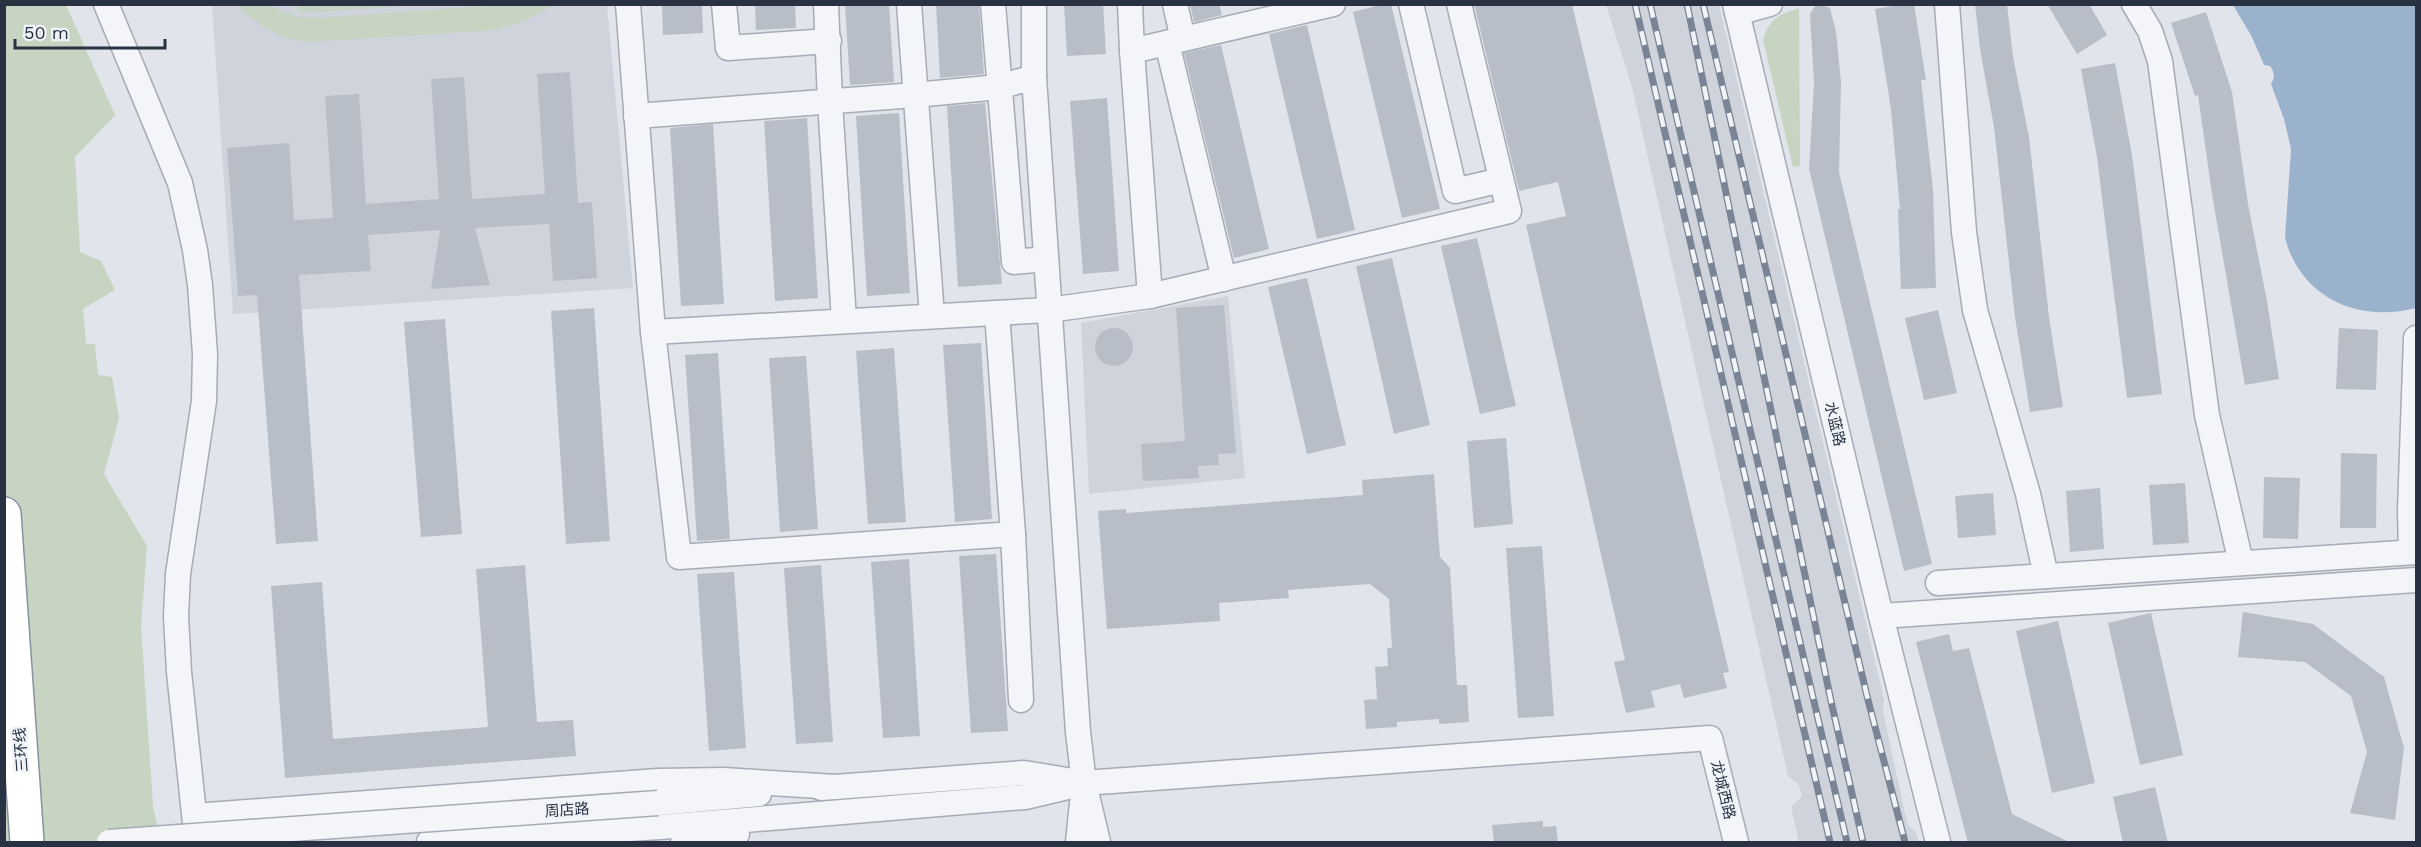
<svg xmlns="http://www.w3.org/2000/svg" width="2421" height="847" font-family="'Work Sans','Noto Sans SC',sans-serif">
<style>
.built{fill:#cfd3dc}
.green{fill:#c6d4c1}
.water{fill:#9ab2cc}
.building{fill:#b8bec8}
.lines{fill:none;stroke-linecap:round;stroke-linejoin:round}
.minor-casing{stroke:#a6abb5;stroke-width:27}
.highway-casing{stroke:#8792a1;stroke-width:36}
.minor{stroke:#f4f5f8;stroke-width:24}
.highway{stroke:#fff;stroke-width:33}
.rail-casing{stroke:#798494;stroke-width:7}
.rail{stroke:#f0f3f7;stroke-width:4.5;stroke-dasharray:14;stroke-linecap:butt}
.minor-bridge-casing{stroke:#a6abb5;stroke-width:27;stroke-linecap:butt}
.minor-bridge{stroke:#f4f5f8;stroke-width:24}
.labels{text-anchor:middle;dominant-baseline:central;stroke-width:5;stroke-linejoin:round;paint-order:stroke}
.street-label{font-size:15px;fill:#283243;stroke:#f0f3f7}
</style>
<rect width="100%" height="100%" fill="#e1e4ea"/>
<!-- built -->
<g class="built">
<path d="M 212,5 L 607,5 L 633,288 L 233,314 Z"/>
<path d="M 1606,5 L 1719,5 L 1884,699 L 1883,711 L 1907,823 L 1916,833 L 1919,842 L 1799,842 L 1791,807 L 1802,796 L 1799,785 L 1788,776 L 1632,87 Z"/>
<path d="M 1228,296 L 1245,478 L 1089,494 L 1081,323 Z"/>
</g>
<!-- green -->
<g class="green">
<path d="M 298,4 L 417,4 L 417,5 L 299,13 Z"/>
<path d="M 5,5 L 66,5 L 115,115 L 75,157 L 80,252 L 101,261 L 115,290 L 83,309 L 86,344 L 95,344 L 98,375 L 112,377 L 119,418 L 104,474 L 147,546 L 141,626 L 153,806 L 161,842 L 5,842 Z"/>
<path d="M 237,5 L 270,5 L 283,12 L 299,17 L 319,18 L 499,5 L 552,5 C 532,18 515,26 492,30 L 311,42 C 279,40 259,26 237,5 Z"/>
<path d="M 1799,8 L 1800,153 L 1800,166 L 1793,167 L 1763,40 C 1769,20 1778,14 1799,8 Z"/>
</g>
<!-- water -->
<path class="water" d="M 2233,5 L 2416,5 L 2416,308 C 2358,323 2301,298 2285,238 L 2291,149 L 2284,119 L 2271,84 C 2275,77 2275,73 2270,66 L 2264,65 L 2252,37 Z"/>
<!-- building -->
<g class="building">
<path d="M 662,4 L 702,4 L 703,33 L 663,35 Z"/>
<path d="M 755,4 L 795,4 L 796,28 L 756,30 Z"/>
<path d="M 845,4 L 889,4 L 894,82 L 850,85 Z"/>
<path d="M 936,4 L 979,4 L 984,74 L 940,78 Z"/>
<path d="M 1064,4 L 1103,4 L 1106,54 L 1067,56 Z"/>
<path d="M 1190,4 L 1219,4 L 1222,15 L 1194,22 Z"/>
<path d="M 1384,4 L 1391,4 L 1440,209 L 1402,218 L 1353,12 Z"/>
<path d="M 1474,4 L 1572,4 L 1729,672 L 1723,673 L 1727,688 L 1684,698 L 1680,684 L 1651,691 L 1655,707 L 1626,713 L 1614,662 L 1625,660 L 1526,225 L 1566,216 L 1558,182 L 1519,191 Z"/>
<path d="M 1819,4 L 1830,8 L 1836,32 L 1841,82 L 1839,172 L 1932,564 L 1904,571 L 1809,169 L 1814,83 L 1810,14 L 1815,6 Z"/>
<path d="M 1904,4 L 1914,4 L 1926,80 L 1921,80 L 1933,190 L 1936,288 L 1901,289 L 1898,209 L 1900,209 L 1891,109 L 1875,9 Z"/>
<path d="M 1975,4 L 2007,4 L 2013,57 L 2029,137 L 2049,317 L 2063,407 L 2030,412 L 2015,317 L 1994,127 L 1980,49 Z"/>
<path d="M 2047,4 L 2089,4 L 2107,35 L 2077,54 Z"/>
<path d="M 2206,12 L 2232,92 L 2248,204 L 2267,301 L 2279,379 L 2245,385 L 2212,194 L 2198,95 L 2195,96 L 2171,23 Z"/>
<path d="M 1307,25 L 1355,230 L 1317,239 L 1269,34 Z"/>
<path d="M 1221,45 L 1269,249 L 1234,258 L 1184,53 Z"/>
<path d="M 2115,63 L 2132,155 L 2162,394 L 2127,398 L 2097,157 L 2081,69 Z"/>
<path d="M 570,72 L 578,203 L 592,202 L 597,278 L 553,281 L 549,224 L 475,228 L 490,285 L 431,289 L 440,230 L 368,235 L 371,271 L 299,275 L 318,541 L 276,544 L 257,295 L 238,296 L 227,148 L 289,143 L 294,220 L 333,218 L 325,96 L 359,94 L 366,204 L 439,199 L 431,79 L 464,77 L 472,199 L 545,194 L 537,74 Z"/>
<path d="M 1107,98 L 1119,271 L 1083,274 L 1070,101 Z"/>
<path d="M 985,103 L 1002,284 L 958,287 L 947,106 Z"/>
<path d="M 899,113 L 910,293 L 867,296 L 856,116 Z"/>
<path d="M 807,118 L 818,298 L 775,301 L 764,121 Z"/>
<path d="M 713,124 L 724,304 L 681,306 L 670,128 Z"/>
<path d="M 1477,238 L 1516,406 L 1480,414 L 1441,246 Z"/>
<path d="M 1392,258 L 1430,425 L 1394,434 L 1356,266 Z"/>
<path d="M 1307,278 L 1346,445 L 1307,454 L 1268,287 Z"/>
<path d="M 1224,305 L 1236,453 L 1218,454 L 1219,465 L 1198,466 L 1199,478 L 1143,481 L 1141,444 L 1185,441 L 1176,308 Z"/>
<path d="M 594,308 L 610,541 L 566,544 L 551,311 Z"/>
<path d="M 1938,310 L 1957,393 L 1924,400 L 1905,318 Z"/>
<path d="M 445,319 L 462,534 L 421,537 L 404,322 Z"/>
<circle cx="1114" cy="347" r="19"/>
<path d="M 2339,328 L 2378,330 L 2376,390 L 2336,389 Z"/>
<path d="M 981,343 L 992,519 L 955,522 L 943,345 Z"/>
<path d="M 894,348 L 906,522 L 868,524 L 856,351 Z"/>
<path d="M 718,353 L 730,539 L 697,541 L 685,355 Z"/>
<path d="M 806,356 L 818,529 L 780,532 L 769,358 Z"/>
<path d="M 1506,438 L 1513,524 L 1474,528 L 1467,441 Z"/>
<path d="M 2341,453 L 2377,454 L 2376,528 L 2340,528 Z"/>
<path d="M 1434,474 L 1440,557 L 1450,568 L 1457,685 L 1467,685 L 1469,722 L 1439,724 L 1439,719 L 1397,722 L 1397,727 L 1366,729 L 1364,700 L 1377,699 L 1375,667 L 1388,666 L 1387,648 L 1392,648 L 1389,599 L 1370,584 L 1288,590 L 1289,598 L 1219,603 L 1220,621 L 1107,629 L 1098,511 L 1126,509 L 1126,513 L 1363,495 L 1362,480 Z"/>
<path d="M 2264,477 L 2300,478 L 2298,539 L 2263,538 Z"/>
<path d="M 2185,483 L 2189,543 L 2153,545 L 2149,485 Z"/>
<path d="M 2100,488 L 2104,549 L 2070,552 L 2066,491 Z"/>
<path d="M 1993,493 L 1996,535 L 1958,538 L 1955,496 Z"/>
<path d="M 1542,546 L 1554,716 L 1518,718 L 1506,548 Z"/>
<path d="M 996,554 L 1008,731 L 971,733 L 959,556 Z"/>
<path d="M 909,559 L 920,736 L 883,738 L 871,562 Z"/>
<path d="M 525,565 L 537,722 L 573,720 L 576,756 L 285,778 L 271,586 L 322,582 L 333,739 L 488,727 L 476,569 Z"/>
<path d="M 821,565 L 833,742 L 796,744 L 784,568 Z"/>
<path d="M 734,572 L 746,748 L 709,751 L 697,574 Z"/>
<path d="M 2243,612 L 2313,624 L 2384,677 L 2404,748 L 2395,820 L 2350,813 L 2367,752 L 2351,696 L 2305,662 L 2238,657 Z"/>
<path d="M 2151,613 L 2183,755 L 2140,765 L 2108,623 Z"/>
<path d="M 2058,621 L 2095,783 L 2052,793 L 2016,631 Z"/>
<path d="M 1949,634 L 1953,651 L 1969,648 L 2012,814 L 2071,843 L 1968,843 L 1916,642 Z"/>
<path d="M 2155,787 L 2168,843 L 2123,843 L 2113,797 Z"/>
<path d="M 1543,821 L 1543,827 L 1556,826 L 1558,843 L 1494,843 L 1492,825 Z"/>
</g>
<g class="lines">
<defs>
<g id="minor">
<path d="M 106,4 L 180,183 L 195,250 L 200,285 L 205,354 L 204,401 L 178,574 L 176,616 L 179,672 L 197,842"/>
<path d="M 628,4 L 653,332 L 679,557 L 1013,534"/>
<path d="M 724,4 L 728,48 L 829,41"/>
<path d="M 826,4 L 830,102 L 844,320"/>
<path d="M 909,4 L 932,316"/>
<path d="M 993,4 L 1014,262 L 1046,259"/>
<path d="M 1034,4 L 1034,77 L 1078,732 L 1084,783 L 1098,842"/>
<path d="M 1130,4 L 1132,51"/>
<path d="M 1175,4 L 1183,39"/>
<path d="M 1411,4 L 1455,191 L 1501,180"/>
<path d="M 1735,4 L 1881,616 L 1938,842"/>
<path d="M 1947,4 L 1964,232 L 1975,310 L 2028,494 L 2046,576"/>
<path d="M 2134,4 L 2150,31 L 2160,61 L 2207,415 L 2241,563"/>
<path d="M 1737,13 L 1770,4"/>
<path d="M 1167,43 L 1224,279"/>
<path d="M 636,116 L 915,95 L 999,87 L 1034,77"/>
<path d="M 1150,296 L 1132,51 L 1333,4"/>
<path d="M 997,313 L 1013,534 L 1021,700"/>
<path d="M 653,332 L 1049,310 L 1150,296 L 1509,211 L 1459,4"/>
<path d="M 2411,552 L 2410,511 L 2416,338"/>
<path d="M 1938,583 L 2416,552"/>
<path d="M 1881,616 L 2416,580"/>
<path d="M 821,788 L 1024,773 L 1073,781"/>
<path d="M 658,803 L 759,794"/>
<path d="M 195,816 L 658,781 L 723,780 L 836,787"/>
<path d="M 429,842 L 660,827 L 1025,797 L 1084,783 L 1710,738 L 1736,842"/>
<path d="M 683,842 L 737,834"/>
<path d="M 1078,842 L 1082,803"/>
</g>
<path id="highway" d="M 4,514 L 27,842"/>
</defs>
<!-- minor casing -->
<use href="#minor" class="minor-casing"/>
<!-- highway casing -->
<use href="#highway" class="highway-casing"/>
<!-- minor -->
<use href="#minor" class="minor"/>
<!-- highway -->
<use href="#highway" class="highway"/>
<defs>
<g id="rail">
<path d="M 1635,4 L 1830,842"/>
<path d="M 1650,4 L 1847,842"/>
<path d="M 1687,4 L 1831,701 L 1863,842"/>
<path d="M 1703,4 L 1867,696 L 1905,842"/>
</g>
</defs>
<!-- rail casing -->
<use href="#rail" class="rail-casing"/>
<!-- rail -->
<use href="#rail" class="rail"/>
<defs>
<path id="minor-bridge" d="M 109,842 L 658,803"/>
</defs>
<!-- minor-bridge casing -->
<use href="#minor-bridge" class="minor-bridge-casing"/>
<!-- minor-bridge -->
<use href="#minor-bridge" class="minor-bridge"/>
</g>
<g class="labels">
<!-- street labels -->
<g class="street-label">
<text transform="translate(1835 424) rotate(77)">水蓝路</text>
<text transform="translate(21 750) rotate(-94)">三环线</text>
<text transform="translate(1723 790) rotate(76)">龙城西路</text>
<text transform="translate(567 810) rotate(-4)">周店路</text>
</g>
</g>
<!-- border -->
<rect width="2421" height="847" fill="none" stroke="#283243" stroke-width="12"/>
<!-- scale -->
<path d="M15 39v9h150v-9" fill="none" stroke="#283243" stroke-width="3"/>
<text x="24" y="39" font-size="18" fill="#283243" stroke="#f0f3f7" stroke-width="4.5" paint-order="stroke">50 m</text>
</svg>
